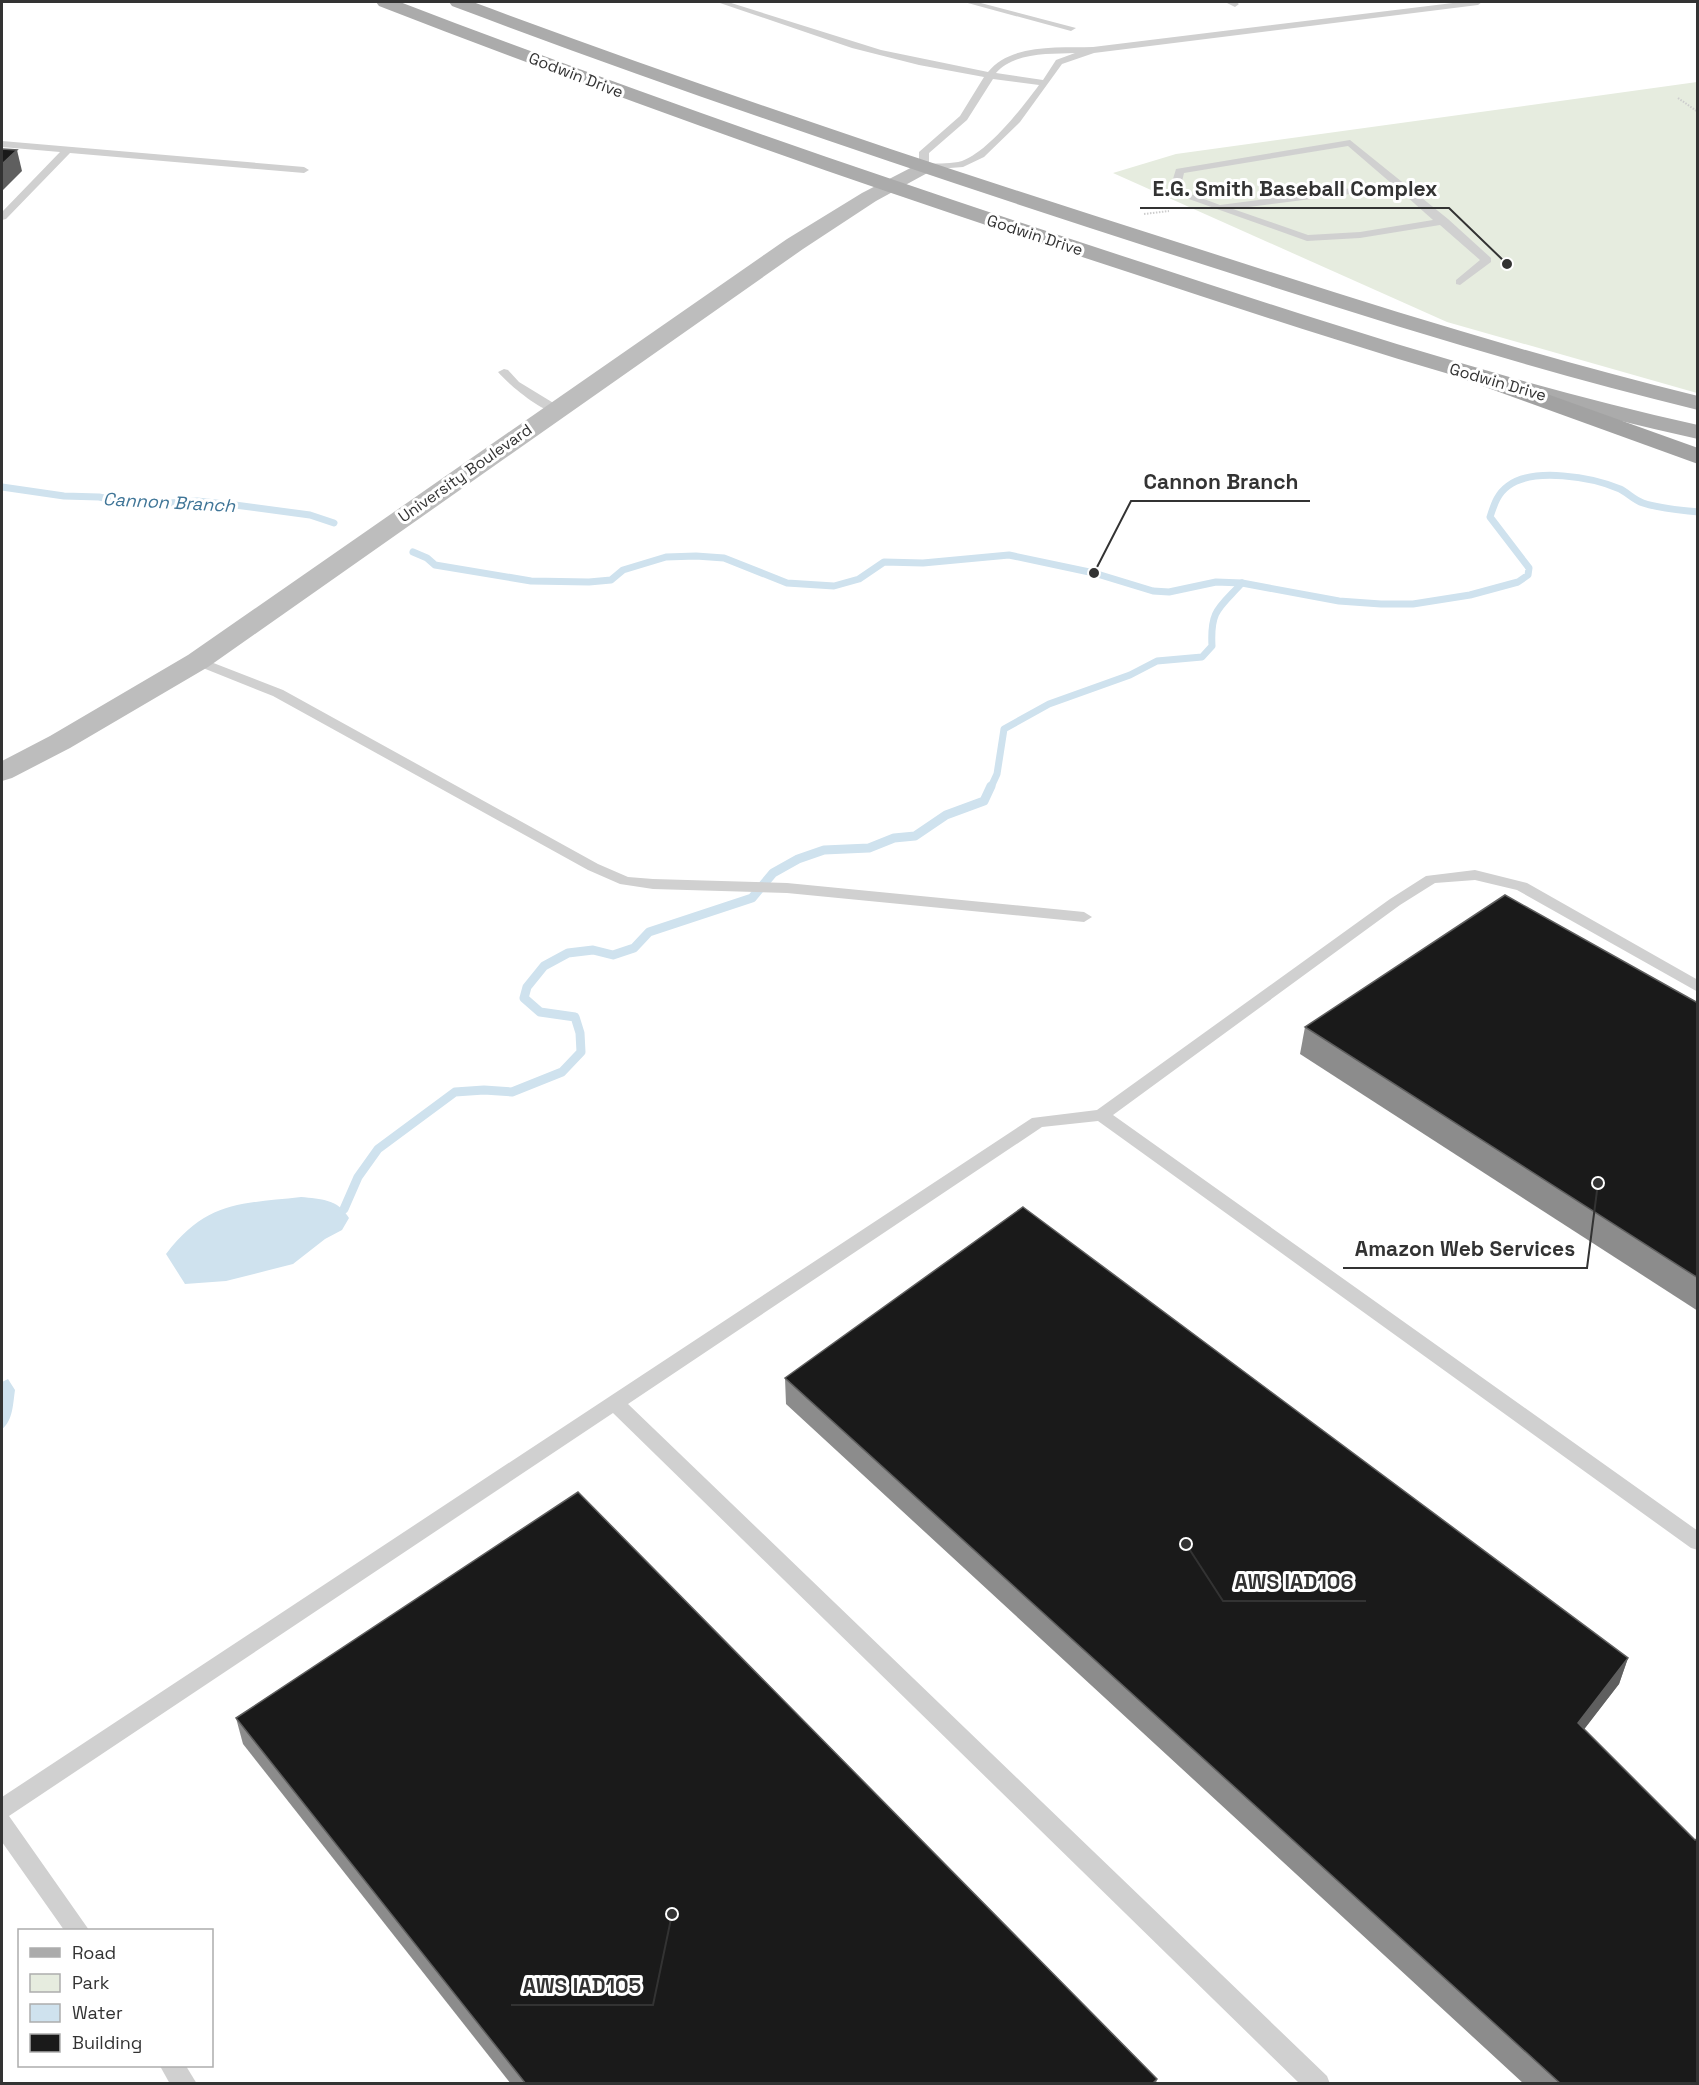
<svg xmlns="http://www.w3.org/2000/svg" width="1699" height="2085" font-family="'Space Grotesk',sans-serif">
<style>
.green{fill:#e6ecdf}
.water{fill:#cfe2ee}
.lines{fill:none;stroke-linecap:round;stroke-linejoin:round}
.stream-far1{stroke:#cfe2ee;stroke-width:7}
.stream{stroke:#cfe2ee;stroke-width:9}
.path{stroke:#cdcdcd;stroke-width:2;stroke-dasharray:1.5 1.5;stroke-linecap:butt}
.service{fill:#d0d0d0;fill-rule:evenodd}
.secondary{fill:#bdbdbd;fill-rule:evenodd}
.primary{fill:#ababab;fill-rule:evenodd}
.trunk{fill:#a2a2a2;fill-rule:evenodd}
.wall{fill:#8c8c8c}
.shaded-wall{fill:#5f5f5f}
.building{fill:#1a1a1a;stroke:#5f5f5f;stroke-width:1.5}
.labels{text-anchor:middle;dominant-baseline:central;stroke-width:6;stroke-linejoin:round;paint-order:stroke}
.far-street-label{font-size:16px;fill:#333;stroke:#fff}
.far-water-label{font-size:18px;font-style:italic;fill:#3f7597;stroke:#fff}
.leader{fill:none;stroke:#333;stroke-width:2}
.callout-dot{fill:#333;stroke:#fff;stroke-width:2}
.callout-label{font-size:21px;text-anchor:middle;font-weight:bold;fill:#333;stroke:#fff;stroke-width:6;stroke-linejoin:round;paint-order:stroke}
</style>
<rect width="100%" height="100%" fill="#fff"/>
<!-- green -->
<path class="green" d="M 1697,82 L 1697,393 L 1447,322 L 1113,173 L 1176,154 Z"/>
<!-- water -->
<g class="water">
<path d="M 301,1197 C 321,1199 338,1199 349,1218 L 342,1230 L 325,1239 L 293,1264 L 226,1281 L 185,1284 L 166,1254 C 207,1201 239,1204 301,1197 Z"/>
<path d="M 8,1379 L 15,1390 C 13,1403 13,1421 2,1429 L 2,1382 Z"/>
</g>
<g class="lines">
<!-- stream-far1 -->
<g class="stream-far1">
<path d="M 2,487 L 64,496 L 99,497 L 139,505 L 197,501 L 235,505 L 310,515 L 334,523"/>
<path d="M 413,552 L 427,558 L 435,565 L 531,581 L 589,582 L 611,580 L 623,570 L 666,557 L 696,556 L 724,558 L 787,583 L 834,586 L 859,579 L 884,562 L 923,563 L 1009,555 L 1094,573 L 1153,591 L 1169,592 L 1216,582 L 1242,583 L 1339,601 L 1381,604 L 1413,604 L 1470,595 L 1518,582 L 1528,575 L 1529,568 L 1490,517 C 1494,505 1497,494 1508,486 C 1533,467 1592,477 1620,489 C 1628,493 1634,500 1643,503 C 1661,509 1680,510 1698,512"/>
<path d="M 991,787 L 997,774 L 1004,729 L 1049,704 L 1130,675 L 1157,661 L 1202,657 L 1212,646 C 1210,610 1219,608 1242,583"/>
</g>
<!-- stream -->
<path class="stream" d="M 344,1209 L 358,1177 L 378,1149 L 455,1092 L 484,1090 L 512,1092 L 562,1072 L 581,1052 L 580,1033 L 575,1017 L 540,1012 L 524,998 L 527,987 L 544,966 L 568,953 L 593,950 L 613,955 L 634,948 L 649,932 L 752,898 L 773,873 L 798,859 L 824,850 L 869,848 L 894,838 L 915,836 L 946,815 L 984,801 L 991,786"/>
<!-- path -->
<g class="path">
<path d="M 1678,98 L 1698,112"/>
<path d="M 1144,214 L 1169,211"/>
</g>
<!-- service -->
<g class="service">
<path d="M 717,2 L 728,2 L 881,50 L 988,72 C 1011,43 1060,48 1093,47 L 1461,2 L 1482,2 L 1478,5 L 1094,53 L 1062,64 L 1020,122 L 984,157 L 963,167 L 924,170 L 919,167 L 919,152 L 960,116 L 984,77 L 919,65 L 852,48 ZM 1075,53 L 1056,60 L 1043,80 L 996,73 C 1015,52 1049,54 1075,53 ZM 993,79 L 1039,85 C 1022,108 989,151 962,161 C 952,164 939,163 929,164 L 929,153 L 967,120 Z"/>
<path d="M 964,2 L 977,2 L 1076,28 L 1071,31 Z"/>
<path d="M 1225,2 L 1236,2 L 1239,4 L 1235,7 Z"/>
<path d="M 1350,140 L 1448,219 L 1491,258 L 1491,262 L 1460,285 L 1456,284 L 1456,280 L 1480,260 L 1440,225 L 1360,238 L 1307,241 L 1169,192 L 1176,169 ZM 1348,146 L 1391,183 L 1220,205 L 1180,190 L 1184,173 ZM 1397,188 L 1433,220 L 1360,232 L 1308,235 L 1233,209 Z"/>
<path d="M 2,141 L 304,167 L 309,170 L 304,173 L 70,153 L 6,219 L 2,220 L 2,212 L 60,152 L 2,147 Z"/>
<path d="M 504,369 L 508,370 L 519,382 L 560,407 L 560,413 C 545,415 508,384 498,372 Z"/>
<path d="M 198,657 L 283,690 L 598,864 L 628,877 L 653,879 L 787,883 L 1084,912 L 1092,917 L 1084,922 L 787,893 L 653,889 L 620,884 L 588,870 L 273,696 L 193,664 L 191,661 L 193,658 Z"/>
<path d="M 1475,870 L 1527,883 L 1698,980 L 1698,992 L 1517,890 L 1475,880 L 1435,883 L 1400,905 L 1113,1115 L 1698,1531 L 1698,1550 L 1691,1548 L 1098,1121 L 1042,1127 L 628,1404 L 1327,2076 L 1330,2084 L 1300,2084 L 613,1413 L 9,1816 L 89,1930 L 64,1930 L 2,1842 L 2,1797 L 1032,1118 L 1097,1110 L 1390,899 L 1426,876 Z"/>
<path d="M 160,2066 L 186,2066 L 197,2084 L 170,2084 Z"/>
</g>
<!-- secondary -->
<path class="secondary" d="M 924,161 L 931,163 L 934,167 L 931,171 L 876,201 L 803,249 L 208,667 L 70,748 L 12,778 L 2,781 L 2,761 L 50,736 L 188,655 L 787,239 L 862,193 Z"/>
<!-- primary -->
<g class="primary">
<path d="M 376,2 L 400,2 C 645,96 894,182 1144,263 C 1327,323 1510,383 1698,425 L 1698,439 C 1504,396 1316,334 1128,272 C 876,190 626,102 379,6 Z"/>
<path d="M 449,2 L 473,2 C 705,88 940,167 1177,242 C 1349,297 1521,353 1698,396 L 1698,410 C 1516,366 1339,308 1161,251 C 923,174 686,94 452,6 Z"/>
</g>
<!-- trunk -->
<path class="trunk" d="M 1474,368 L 1698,448 L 1698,464 L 1466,380 L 1462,375 L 1466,370 Z"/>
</g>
<!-- wall -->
<g class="wall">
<path d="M 1698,1003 L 1698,1311 L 1300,1054 L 1305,1027 Z"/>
<path d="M 785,1378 L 1628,1658 L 1619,1684 L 1584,1729 L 1698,2084 L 1524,2084 L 786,1404 Z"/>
<path d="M 236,1718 L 1157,2079 L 1156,2084 L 511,2084 L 243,1744 Z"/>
</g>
<!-- shaded-wall -->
<g class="shaded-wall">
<path d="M 17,150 L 22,171 L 2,191 L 2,164 Z"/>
<path d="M 1628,1658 L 1619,1684 L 1569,1749 L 1578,1723 Z"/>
</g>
<!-- building -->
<g class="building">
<path d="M 2,149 L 17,150 L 2,164 Z"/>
<path d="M 1505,895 L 1698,1003 L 1698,1278 L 1305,1027 Z"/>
<path d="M 1023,1207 L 1628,1658 L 1578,1723 L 1695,1840 L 1698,1838 L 1698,2084 L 1561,2084 L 785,1378 Z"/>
<path d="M 578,1492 L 1157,2079 L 1152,2084 L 526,2084 L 236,1718 Z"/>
</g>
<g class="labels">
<!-- far-street labels -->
<g class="far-street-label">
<text transform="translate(576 75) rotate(21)">Godwin Drive</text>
<text transform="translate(1035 235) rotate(18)">Godwin Drive</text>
<text transform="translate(1498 382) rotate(16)">Godwin Drive</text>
<text transform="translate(465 473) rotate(-35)">University Boulevard</text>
</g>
<!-- far-water labels -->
<g class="far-water-label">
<text transform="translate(169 502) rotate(3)">Cannon Branch</text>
</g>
</g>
<!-- callouts -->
<path class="leader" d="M1507 264L1449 208H1140M1094 573L1131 501H1310M1598 1183L1587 1268H1343M1186 1544L1223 1601H1366M672 1914L653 2005H511"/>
<g class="callout-dot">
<circle cx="1507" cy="264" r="6"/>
<circle cx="1094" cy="573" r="6"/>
<circle cx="1598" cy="1183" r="6"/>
<circle cx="1186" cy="1544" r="6"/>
<circle cx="672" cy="1914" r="6"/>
</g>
<g class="callout-label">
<text x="1295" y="196">E.G. Smith Baseball Complex</text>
<text x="1221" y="489">Cannon Branch</text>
<text x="1465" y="1256">Amazon Web Services</text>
<text x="1294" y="1589">AWS IAD106</text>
<text x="582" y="1993">AWS IAD105</text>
</g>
<!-- border -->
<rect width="1699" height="2085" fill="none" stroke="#333333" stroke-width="6"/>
<!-- legend -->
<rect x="18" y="1929" width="195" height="138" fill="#ffffff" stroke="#adadad" stroke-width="1.5"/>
<rect x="30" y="1948" width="30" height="9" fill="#ababab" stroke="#adadad" stroke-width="1.5"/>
<text x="72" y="1959" font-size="18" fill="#333333">Road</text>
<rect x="30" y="1974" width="30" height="18" fill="#e6ecdf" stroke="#adadad" stroke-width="1.5"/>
<text x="72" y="1989" font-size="18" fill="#333333">Park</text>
<rect x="30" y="2004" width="30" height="18" fill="#cfe2ee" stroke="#adadad" stroke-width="1.5"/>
<text x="72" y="2019" font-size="18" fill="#333333">Water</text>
<rect x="30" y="2034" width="30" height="18" fill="#1a1a1a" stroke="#adadad" stroke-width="1.5"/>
<text x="72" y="2049" font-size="18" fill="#333333">Building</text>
</svg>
